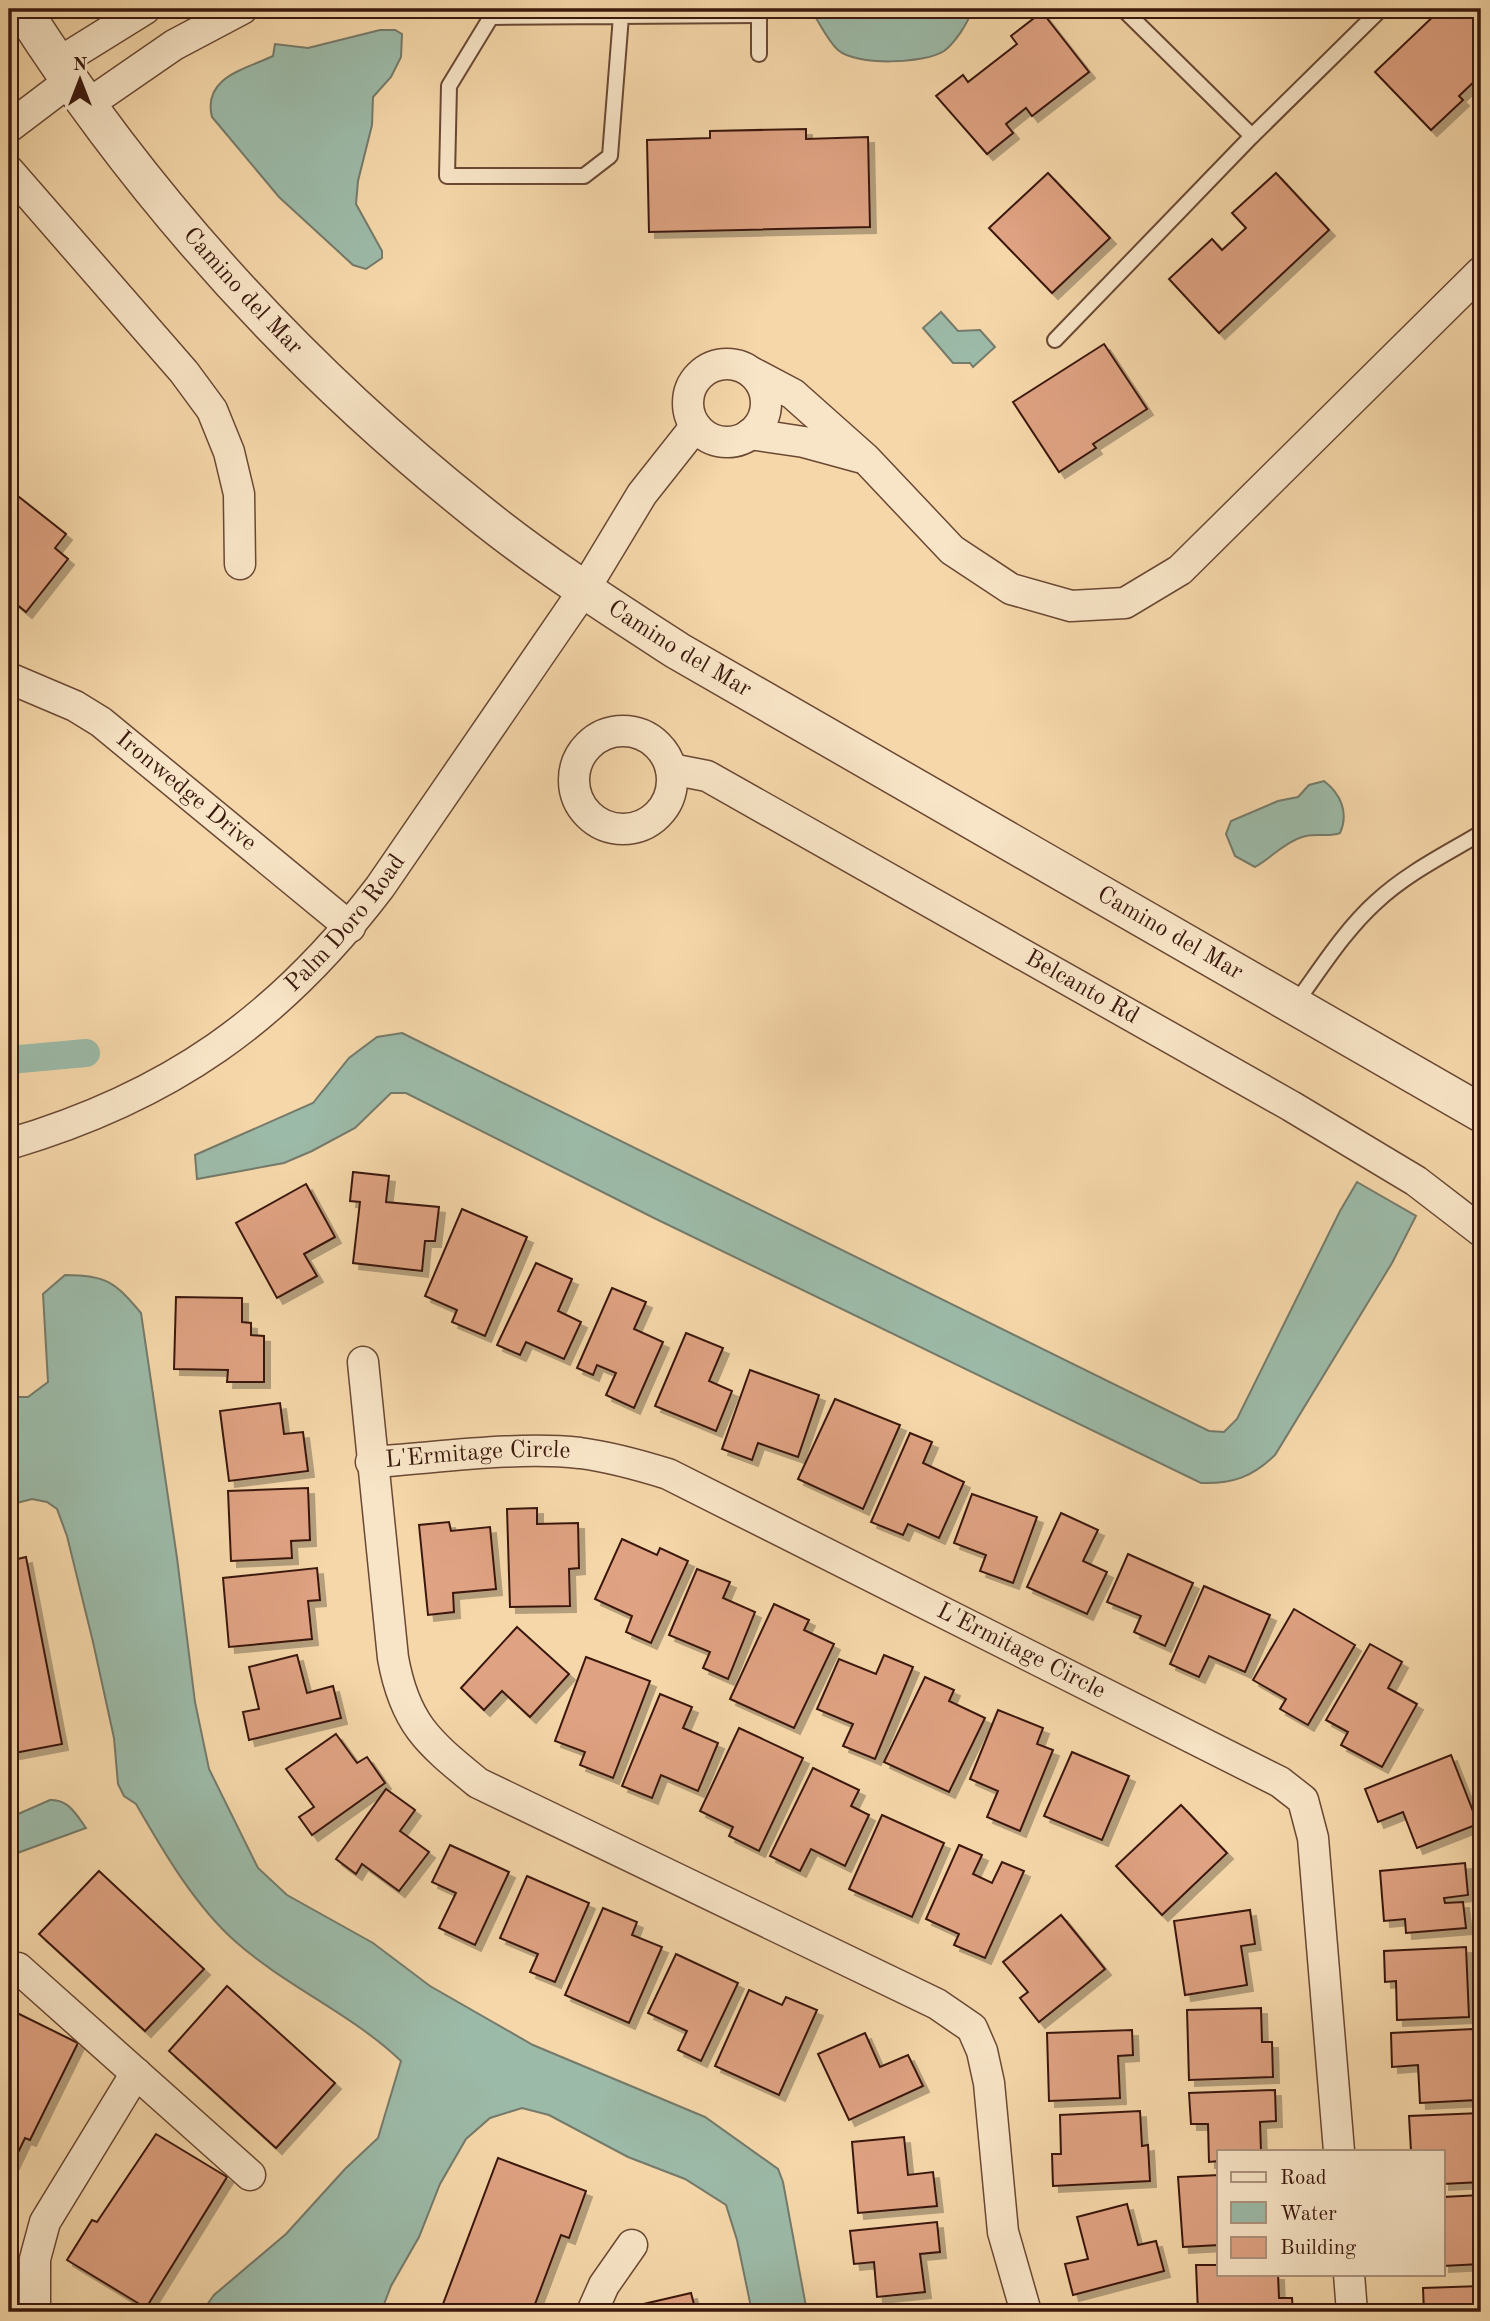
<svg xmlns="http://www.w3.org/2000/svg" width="1490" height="2321" font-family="'Old Standard TT',serif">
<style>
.water{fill:#9cbaa8;stroke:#757a6a;stroke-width:2}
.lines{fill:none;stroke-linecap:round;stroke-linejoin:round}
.canal{stroke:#9cbaa8;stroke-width:28}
.building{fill:#dfa282;stroke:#3b190d;stroke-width:2;filter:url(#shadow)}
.service-casing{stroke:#6a4834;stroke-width:18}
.minor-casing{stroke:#6a4834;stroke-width:33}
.tertiary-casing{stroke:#6a4834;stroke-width:40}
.service{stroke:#f8e5c7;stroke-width:14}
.minor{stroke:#f8e5c7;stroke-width:30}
.tertiary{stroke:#f8e5c7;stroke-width:37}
.labels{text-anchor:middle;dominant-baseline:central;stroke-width:7;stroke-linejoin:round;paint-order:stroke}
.street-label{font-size:24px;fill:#3b190d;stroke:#f8e5c7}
</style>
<defs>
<filter id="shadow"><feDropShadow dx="6" dy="6" stdDeviation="0" flood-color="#0004"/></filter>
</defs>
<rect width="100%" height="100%" fill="#f5d7a9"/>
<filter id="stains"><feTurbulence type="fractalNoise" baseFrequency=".00286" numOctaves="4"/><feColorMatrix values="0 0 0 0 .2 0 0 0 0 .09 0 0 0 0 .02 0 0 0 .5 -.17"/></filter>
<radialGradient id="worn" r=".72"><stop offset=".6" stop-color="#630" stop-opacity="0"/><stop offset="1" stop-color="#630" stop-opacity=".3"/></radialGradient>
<!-- water -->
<g class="water">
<path d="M 810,9 L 957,9 L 972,11 C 967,24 955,43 944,51 C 924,64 856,66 838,50 C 827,40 819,21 810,9 Z"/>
<path d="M 380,30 L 395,30 L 402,34 L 401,57 L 391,77 L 373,97 L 372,125 L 358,181 L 356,204 L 382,251 L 382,258 L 366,269 L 353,265 L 279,197 L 212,117 C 202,77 246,69 273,56 L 275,44 L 308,48 Z"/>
<path d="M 941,312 L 958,331 L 980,330 L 995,347 L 973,367 L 970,363 L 953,363 L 923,328 Z"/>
<path d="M 1324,781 C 1341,794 1349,813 1340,833 C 1327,838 1315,832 1302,837 C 1285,842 1271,858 1255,867 L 1235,856 L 1226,834 L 1231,821 L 1278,801 L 1298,797 L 1309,785 Z"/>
<path d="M 402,1033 L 1209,1431 L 1224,1432 L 1237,1419 L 1340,1211 L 1357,1182 L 1416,1216 L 1392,1263 L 1275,1455 C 1252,1477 1233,1484 1201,1483 L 654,1218 L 406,1093 L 391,1093 L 355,1128 L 312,1151 L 284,1163 L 197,1179 L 195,1155 L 313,1103 L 349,1058 L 377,1037 Z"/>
<path d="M 65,1275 C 106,1275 115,1282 141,1313 L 177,1558 L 195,1702 L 209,1769 L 258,1868 L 287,1895 L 373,1943 L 430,1986 L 533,2045 L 705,2117 L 778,2169 L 783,2182 L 807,2312 L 752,2312 L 737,2240 L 726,2205 L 685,2179 L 628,2157 L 549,2115 L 522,2108 L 490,2118 L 466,2139 L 440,2184 L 419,2237 L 391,2286 L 381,2312 L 202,2312 L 214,2295 L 286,2234 L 345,2169 L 378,2138 L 401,2061 C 352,2014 287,1987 236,1942 C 195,1906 163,1851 136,1804 L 124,1796 L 118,1784 L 114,1738 L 93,1642 L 67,1536 L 57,1509 L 47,1502 L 32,1499 L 9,1505 L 9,1397 L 28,1397 L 48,1382 L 43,1294 Z"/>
<path d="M 50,1800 C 68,1799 76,1814 86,1828 L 9,1856 L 9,1818 Z"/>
</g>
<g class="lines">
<!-- canal -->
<path class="canal" d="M 9,1060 L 86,1053"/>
</g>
<!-- building -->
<g class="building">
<path d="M 1441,9 L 1481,9 L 1481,75 L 1459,96 L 1463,100 L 1431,130 L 1375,72 Z"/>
<path d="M 1042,12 L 1089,72 L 1032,116 L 1026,108 L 1006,124 L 1013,133 L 987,154 L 936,96 L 963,75 L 968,82 L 1017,44 L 1011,36 Z"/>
<path d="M 806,129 L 806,139 L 868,137 L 870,227 L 649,232 L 647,140 L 710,138 L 710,131 Z"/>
<path d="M 1048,173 L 1110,238 L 1052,293 L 989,228 Z"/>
<path d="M 1276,173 L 1329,230 L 1219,333 L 1169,279 L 1212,239 L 1222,250 L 1246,228 L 1232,213 Z"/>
<path d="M 1104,344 L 1147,409 L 1093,444 L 1096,448 L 1059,472 L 1013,402 Z"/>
<path d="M 9,489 L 66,534 L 55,548 L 68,559 L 26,612 L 9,598 Z"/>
<path d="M 353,1172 L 389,1176 L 386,1202 L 439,1207 L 435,1241 L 425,1241 L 422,1271 L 353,1263 L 360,1202 L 350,1201 Z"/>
<path d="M 306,1184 L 335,1237 L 304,1254 L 317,1276 L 277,1298 L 236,1223 Z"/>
<path d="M 462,1209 L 527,1237 L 485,1336 L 452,1322 L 457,1310 L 425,1296 Z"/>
<path d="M 536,1263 L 572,1279 L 558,1311 L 581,1322 L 564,1359 L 526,1342 L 520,1355 L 497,1345 Z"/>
<path d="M 612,1288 L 646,1302 L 634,1329 L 663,1342 L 634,1408 L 606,1395 L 616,1373 L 597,1365 L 593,1375 L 577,1368 Z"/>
<path d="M 176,1297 L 242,1298 L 242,1322 L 251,1323 L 251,1335 L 264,1336 L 264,1382 L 227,1382 L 228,1370 L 174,1369 Z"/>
<path d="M 686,1333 L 723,1348 L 709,1381 L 732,1391 L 716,1431 L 655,1406 Z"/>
<path d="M 750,1370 L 819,1395 L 798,1457 L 758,1443 L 752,1460 L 722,1449 Z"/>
<path d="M 835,1399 L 900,1425 L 863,1509 L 798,1479 Z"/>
<path d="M 280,1403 L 284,1434 L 303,1432 L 308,1471 L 229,1481 L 220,1411 Z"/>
<path d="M 910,1433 L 932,1442 L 923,1463 L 964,1482 L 939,1538 L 908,1524 L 903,1535 L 871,1522 Z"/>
<path d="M 308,1488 L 310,1540 L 291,1541 L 292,1558 L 231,1561 L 228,1491 Z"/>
<path d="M 972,1494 L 1037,1517 L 1013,1583 L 980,1571 L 986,1555 L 954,1543 Z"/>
<path d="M 537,1508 L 537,1524 L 578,1523 L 579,1568 L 569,1569 L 570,1606 L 510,1607 L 507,1509 Z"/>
<path d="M 1061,1513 L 1098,1530 L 1083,1561 L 1107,1572 L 1087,1614 L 1027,1587 Z"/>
<path d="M 449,1522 L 451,1531 L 490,1527 L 496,1589 L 453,1593 L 454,1612 L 428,1615 L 419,1525 Z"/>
<path d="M 622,1539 L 657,1555 L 660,1548 L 688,1561 L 651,1643 L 626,1632 L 632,1616 L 595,1599 Z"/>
<path d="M 1128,1554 L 1193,1583 L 1165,1646 L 1134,1632 L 1141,1616 L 1107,1602 Z"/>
<path d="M 26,1557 L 62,1744 L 9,1754 L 9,1561 Z"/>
<path d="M 317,1568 L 320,1600 L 308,1601 L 312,1639 L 229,1647 L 223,1578 Z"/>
<path d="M 697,1569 L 730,1582 L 723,1598 L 755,1612 L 728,1679 L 703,1668 L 710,1652 L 669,1635 Z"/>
<path d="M 1204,1586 L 1270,1615 L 1245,1672 L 1209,1656 L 1199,1677 L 1170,1664 Z"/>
<path d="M 774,1604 L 809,1620 L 804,1630 L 834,1644 L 794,1728 L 730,1699 Z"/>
<path d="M 1294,1609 L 1355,1645 L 1308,1725 L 1280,1709 L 1286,1699 L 1253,1680 Z"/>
<path d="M 517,1627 L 569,1674 L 530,1717 L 502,1691 L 484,1710 L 461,1688 Z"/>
<path d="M 1370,1644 L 1402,1662 L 1388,1688 L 1417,1704 L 1382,1767 L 1341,1745 L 1348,1732 L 1326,1720 Z"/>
<path d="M 297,1655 L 307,1693 L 333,1686 L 341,1718 L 249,1740 L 243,1712 L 259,1709 L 249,1667 Z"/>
<path d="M 884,1655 L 913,1667 L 875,1759 L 843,1746 L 853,1724 L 817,1709 L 839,1659 L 876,1674 Z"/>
<path d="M 586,1657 L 650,1681 L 613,1778 L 580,1765 L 585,1752 L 555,1741 Z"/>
<path d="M 925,1677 L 954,1690 L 949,1701 L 985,1718 L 949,1792 L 884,1762 Z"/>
<path d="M 660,1694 L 692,1707 L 683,1728 L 718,1743 L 698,1791 L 661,1775 L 652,1798 L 622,1786 Z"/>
<path d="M 998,1710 L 1043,1728 L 1037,1744 L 1053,1750 L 1020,1831 L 987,1817 L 998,1791 L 970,1779 Z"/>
<path d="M 739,1728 L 803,1758 L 759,1851 L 729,1836 L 733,1827 L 700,1811 Z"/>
<path d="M 336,1734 L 357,1763 L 367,1757 L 385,1783 L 312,1835 L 299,1817 L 314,1807 L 286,1769 Z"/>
<path d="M 1072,1752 L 1129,1776 L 1102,1840 L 1044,1816 Z"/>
<path d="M 1451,1755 L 1478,1824 L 1417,1848 L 1403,1812 L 1378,1822 L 1365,1789 Z"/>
<path d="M 813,1768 L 859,1790 L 851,1806 L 869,1815 L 845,1866 L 811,1849 L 800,1871 L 770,1856 Z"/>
<path d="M 386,1789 L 415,1810 L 400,1831 L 429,1852 L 399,1891 L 362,1864 L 356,1874 L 336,1859 Z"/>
<path d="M 1181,1805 L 1227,1853 L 1162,1915 L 1116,1866 Z"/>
<path d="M 882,1815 L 944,1843 L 912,1917 L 849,1889 Z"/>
<path d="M 450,1845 L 509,1872 L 475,1945 L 439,1928 L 456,1893 L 432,1882 Z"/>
<path d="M 959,1845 L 982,1855 L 973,1874 L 992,1883 L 1002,1862 L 1024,1871 L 985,1958 L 954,1945 L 959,1934 L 926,1919 Z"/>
<path d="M 1465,1863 L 1468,1895 L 1444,1898 L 1445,1903 L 1463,1902 L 1466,1928 L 1406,1933 L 1405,1919 L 1384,1921 L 1380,1871 Z"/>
<path d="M 99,1871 L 204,1969 L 145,2031 L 39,1934 Z"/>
<path d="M 527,1876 L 589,1903 L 555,1982 L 530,1972 L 538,1954 L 500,1938 Z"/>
<path d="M 603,1908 L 637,1922 L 632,1935 L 662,1947 L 629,2023 L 565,1995 Z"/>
<path d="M 1250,1910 L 1255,1944 L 1241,1946 L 1247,1985 L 1185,1995 L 1174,1921 Z"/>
<path d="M 1061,1915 L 1105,1969 L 1039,2022 L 1020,1998 L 1028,1992 L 1003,1962 Z"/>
<path d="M 1466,1947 L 1469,2017 L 1397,2020 L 1396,1981 L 1385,1982 L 1384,1951 Z"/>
<path d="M 676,1954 L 738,1983 L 701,2061 L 678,2050 L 687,2031 L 648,2013 Z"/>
<path d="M 227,1986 L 335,2083 L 276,2148 L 169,2051 Z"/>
<path d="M 749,1990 L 782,2005 L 786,1997 L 817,2010 L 779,2095 L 715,2066 Z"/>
<path d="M 1261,2008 L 1262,2042 L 1272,2042 L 1273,2077 L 1189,2080 L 1187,2010 Z"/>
<path d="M 9,2009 L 78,2043 L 30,2140 L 25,2138 L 9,2171 Z"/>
<path d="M 1473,2029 L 1477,2100 L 1420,2103 L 1418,2065 L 1392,2067 L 1391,2033 Z"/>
<path d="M 1132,2030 L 1133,2055 L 1118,2056 L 1120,2098 L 1049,2101 L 1047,2033 Z"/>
<path d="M 865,2033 L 880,2067 L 908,2055 L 923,2086 L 849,2120 L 818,2054 Z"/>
<path d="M 1275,2090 L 1276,2121 L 1260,2122 L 1261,2151 L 1219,2151 L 1219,2161 L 1209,2162 L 1208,2124 L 1191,2124 L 1189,2093 Z"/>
<path d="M 1140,2111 L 1142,2146 L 1148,2145 L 1150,2181 L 1053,2186 L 1052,2154 L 1061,2154 L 1060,2115 Z"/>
<path d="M 1481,2113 L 1481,2135 L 1473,2135 L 1474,2155 L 1481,2155 L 1481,2182 L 1443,2184 L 1443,2151 L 1411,2151 L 1409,2116 Z"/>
<path d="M 156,2134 L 227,2177 L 146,2308 L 67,2260 L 92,2220 L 97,2222 Z"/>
<path d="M 904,2137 L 908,2175 L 933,2172 L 937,2206 L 858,2213 L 852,2142 Z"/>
<path d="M 498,2158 L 586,2191 L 569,2238 L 561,2235 L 532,2312 L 440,2312 Z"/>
<path d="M 1219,2175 L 1219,2245 L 1183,2247 L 1178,2177 Z"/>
<path d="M 1481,2195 L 1481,2264 L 1443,2266 L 1443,2197 Z"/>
<path d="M 1127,2204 L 1138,2245 L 1156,2241 L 1164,2271 L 1073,2295 L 1065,2264 L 1088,2259 L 1077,2217 Z"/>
<path d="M 937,2222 L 940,2252 L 920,2254 L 925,2292 L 877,2297 L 874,2262 L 854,2264 L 850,2231 Z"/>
<path d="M 1196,2265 L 1219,2265 L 1219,2274 L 1278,2274 L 1279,2298 L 1292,2298 L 1293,2312 L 1198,2312 Z"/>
<path d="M 1481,2286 L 1481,2312 L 1424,2312 L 1423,2288 Z"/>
<path d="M 691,2293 L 696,2312 L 609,2312 Z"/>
</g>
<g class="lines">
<defs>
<g id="service">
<path d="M 1123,9 L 1252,136"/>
<path d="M 759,15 L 759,54"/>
<path d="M 621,16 L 610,156 L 584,176 L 447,176 L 449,86 L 491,17 L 759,15 L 759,9"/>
<path d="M 1055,340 L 1252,136 L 1381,9"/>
<path d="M 1295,1004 C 1320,970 1344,931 1376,902 C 1407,873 1446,854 1481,833"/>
</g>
<g id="minor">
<path d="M 58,63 L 145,9"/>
<path d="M 87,105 L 174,45 L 242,9"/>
<path d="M 9,127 L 71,80"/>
<path d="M 9,171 L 184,372 L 212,410 L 229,452 L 239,494 L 240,564"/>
<circle cx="727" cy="403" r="39"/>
<path d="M 753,373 L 793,394 L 866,459 L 952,550 L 1011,589 L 1071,606 L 1125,603 L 1180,570 L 1481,272"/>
<path d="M 750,434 L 804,442 L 859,457"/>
<path id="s1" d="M 9,678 L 75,706 L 101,722 L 350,927"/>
<circle cx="623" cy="780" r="49"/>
<path id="s2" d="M 671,769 L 707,776 L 1291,1106 L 1416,1181 L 1481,1231"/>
<path id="s3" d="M 9,1144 C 169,1097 279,1020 380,887 L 584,590 L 642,494 L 695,427"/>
<path d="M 363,1362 L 393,1658 C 405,1724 428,1742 478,1783 L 937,2004 L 972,2028 L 982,2051 L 989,2083 L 1003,2232 L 1026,2312"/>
<path id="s4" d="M 371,1462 C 436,1458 516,1446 580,1453 C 610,1457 639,1465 668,1474 L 1280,1782 L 1303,1800 L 1313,1838 L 1339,2151"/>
<path d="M 18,1968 L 250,2175"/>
<path d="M 1349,2274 L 1352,2312"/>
<path d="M 35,2312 L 35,2259 L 45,2222 L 136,2073"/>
<path d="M 592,2312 L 604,2285 L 632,2245"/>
</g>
<g id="tertiary">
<path id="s5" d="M 22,9 C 145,201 300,370 478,512 C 541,563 610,607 678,651 L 1481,1113"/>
</g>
</defs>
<!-- service casing -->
<use href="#service" class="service-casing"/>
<!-- minor casing -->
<use href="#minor" class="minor-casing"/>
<!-- tertiary casing -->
<use href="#tertiary" class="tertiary-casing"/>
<!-- service -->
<use href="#service" class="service"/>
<!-- minor -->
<use href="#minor" class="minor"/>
<!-- tertiary -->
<use href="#tertiary" class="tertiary"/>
</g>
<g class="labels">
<!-- street labels -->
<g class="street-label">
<text stroke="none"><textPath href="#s5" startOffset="359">Camino del Mar</textPath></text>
<text stroke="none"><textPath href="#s5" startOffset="926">Camino del Mar</textPath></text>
<text stroke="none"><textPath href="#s1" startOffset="212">Ironwedge Drive</textPath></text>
<text stroke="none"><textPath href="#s3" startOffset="410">Palm Doro Road</textPath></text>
<text stroke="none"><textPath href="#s5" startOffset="1493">Camino del Mar</textPath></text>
<text stroke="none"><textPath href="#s2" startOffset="467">Belcanto Rd</textPath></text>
<text stroke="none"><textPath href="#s4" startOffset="107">L'Ermitage Circle</textPath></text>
<text stroke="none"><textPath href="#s4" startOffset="695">L'Ermitage Circle</textPath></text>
</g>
</g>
<!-- margin -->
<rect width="1490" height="2321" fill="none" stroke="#f5d7a9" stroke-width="35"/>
<rect x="10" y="10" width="1469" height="2300" fill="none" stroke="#3b190d" stroke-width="3.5"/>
<rect x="18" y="18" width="1455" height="2286" fill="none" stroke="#3b190d" stroke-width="2"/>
<!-- legend -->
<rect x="1217" y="2150" width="228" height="126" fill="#f8e5c7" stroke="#ac937d" stroke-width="2"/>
<rect x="1231" y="2172" width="35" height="10" fill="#f8e5c7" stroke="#ac937d" stroke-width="2"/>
<text x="1280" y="2184" font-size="21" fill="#3b190d">Road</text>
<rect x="1231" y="2202" width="35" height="21" fill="#9cbaa8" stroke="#ac937d" stroke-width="2"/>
<text x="1280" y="2220" font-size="21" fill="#3b190d">Water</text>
<rect x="1231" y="2237" width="35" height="21" fill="#dfa282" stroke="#ac937d" stroke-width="2"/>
<text x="1280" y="2254" font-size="21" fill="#3b190d">Building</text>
<!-- north arrow -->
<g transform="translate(80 80)" stroke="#f8e5c7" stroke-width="5" paint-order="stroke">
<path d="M0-5L12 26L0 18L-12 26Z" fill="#3b190d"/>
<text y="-10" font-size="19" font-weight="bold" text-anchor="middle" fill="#3b190d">N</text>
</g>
<rect width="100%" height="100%" filter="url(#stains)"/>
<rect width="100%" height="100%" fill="url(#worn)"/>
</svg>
